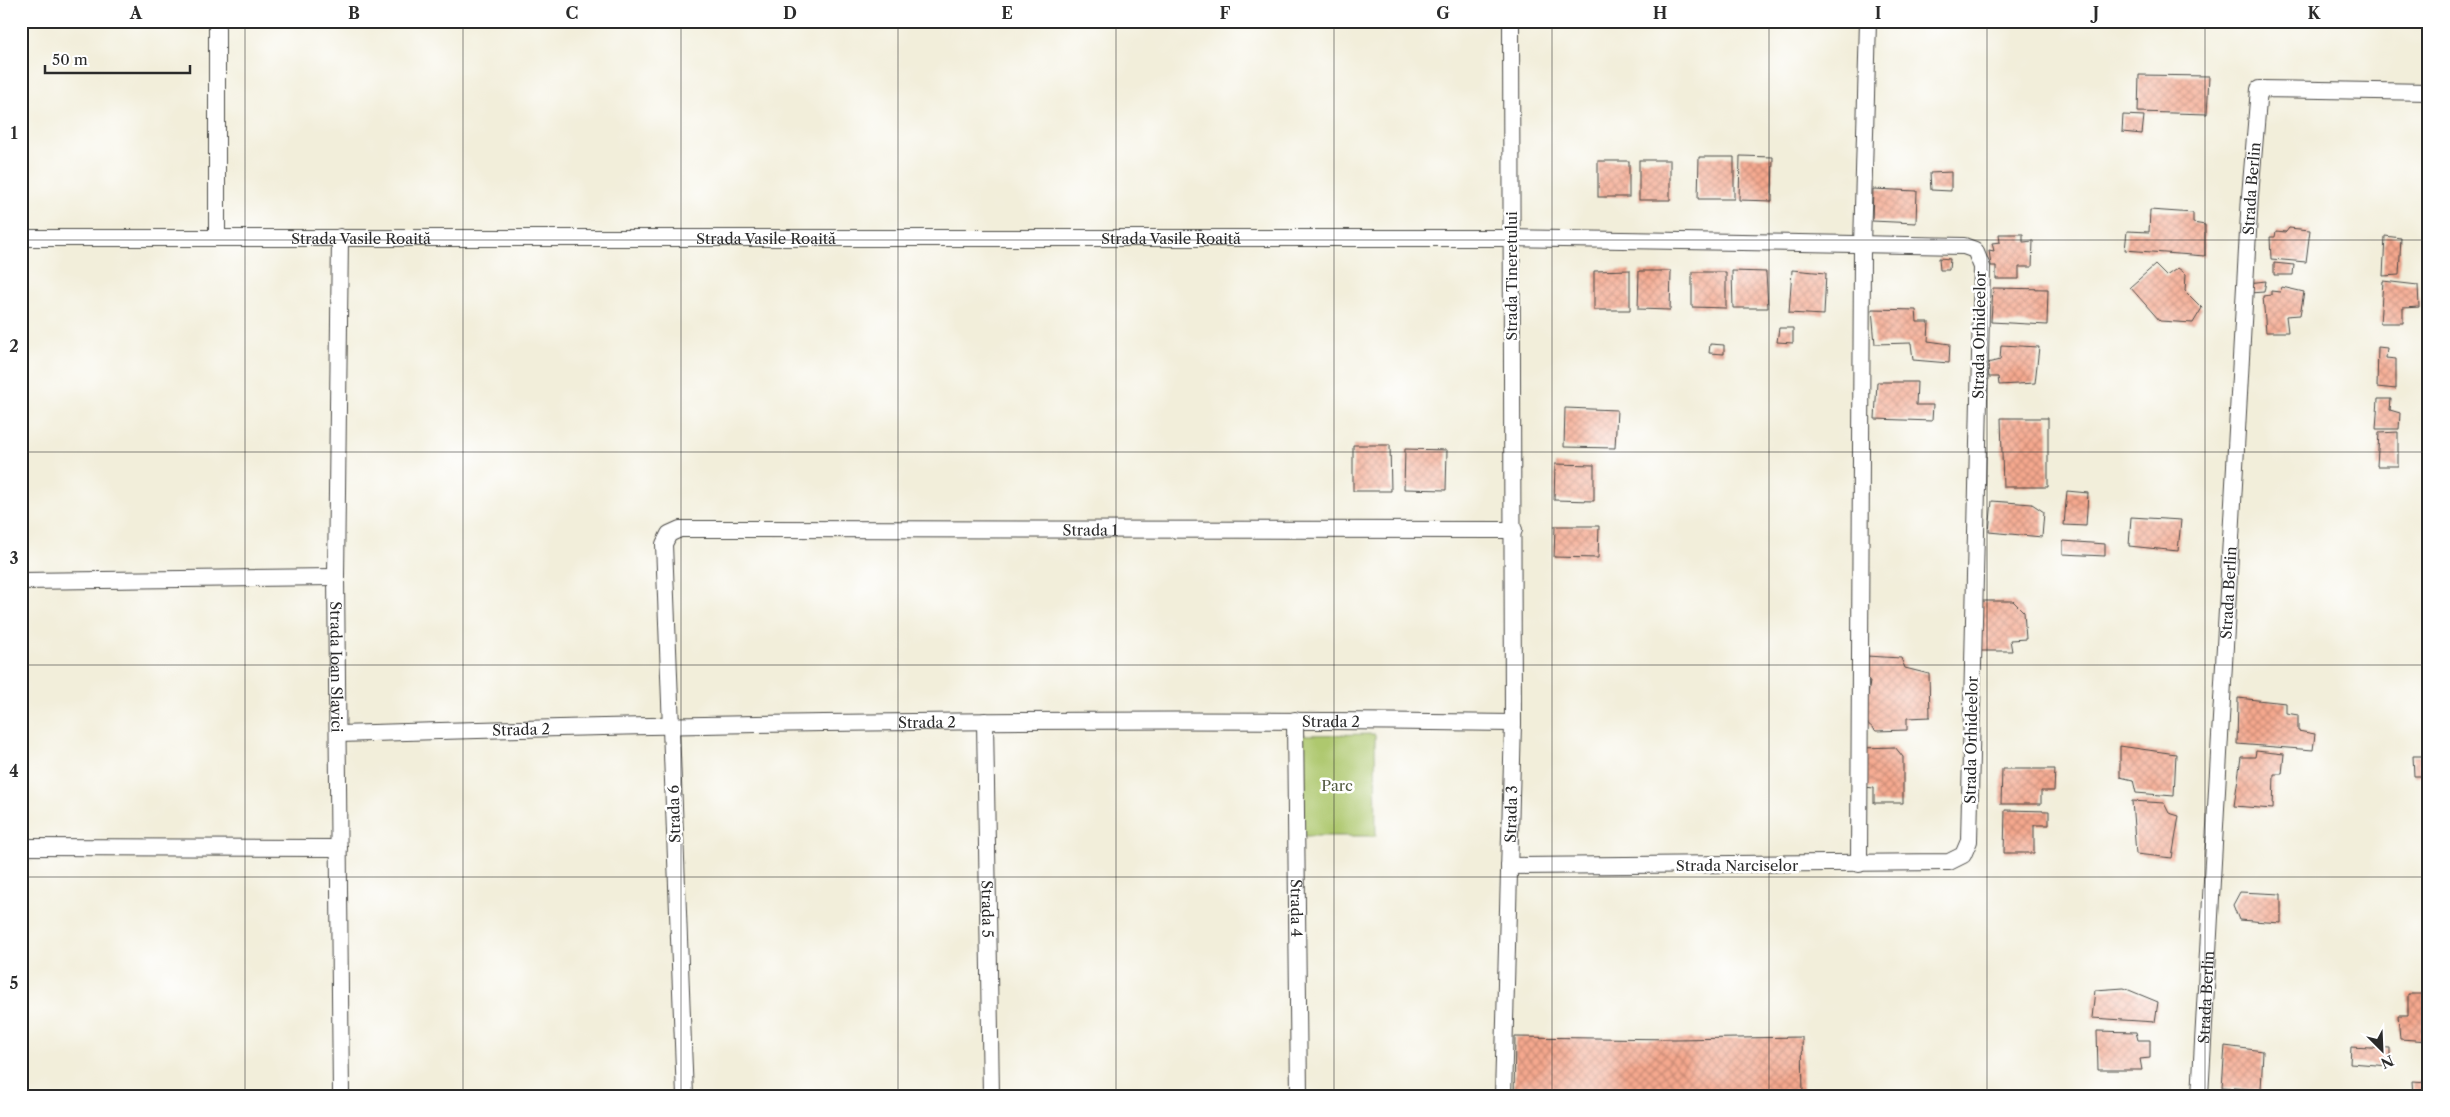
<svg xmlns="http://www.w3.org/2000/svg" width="2450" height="1117" font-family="'Libre Caslon Text',serif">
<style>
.park{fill:#aec86e;stroke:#6c7a4c}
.building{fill:url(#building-cross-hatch)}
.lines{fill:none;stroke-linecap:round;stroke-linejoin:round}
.street-casing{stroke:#494845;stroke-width:18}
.street{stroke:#fff;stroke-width:16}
.grid{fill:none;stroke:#2b2b2b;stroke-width:1;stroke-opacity:0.55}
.labels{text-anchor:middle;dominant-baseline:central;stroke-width:5;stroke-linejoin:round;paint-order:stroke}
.street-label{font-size:15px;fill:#2b2b2b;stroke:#fff}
.park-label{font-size:15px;fill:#525a3f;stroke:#fff}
.neatline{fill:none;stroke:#2b2b2b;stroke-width:2}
.grid-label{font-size:16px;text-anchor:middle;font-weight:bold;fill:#2b2b2b}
</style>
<defs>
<pattern id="building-cross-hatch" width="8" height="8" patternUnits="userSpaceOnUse" patternTransform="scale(1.25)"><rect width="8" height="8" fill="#f5a88e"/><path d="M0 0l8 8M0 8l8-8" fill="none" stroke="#c78974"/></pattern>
</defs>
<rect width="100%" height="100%" fill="#fff"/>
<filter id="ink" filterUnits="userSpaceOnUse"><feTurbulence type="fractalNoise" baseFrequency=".02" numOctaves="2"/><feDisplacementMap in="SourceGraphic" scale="10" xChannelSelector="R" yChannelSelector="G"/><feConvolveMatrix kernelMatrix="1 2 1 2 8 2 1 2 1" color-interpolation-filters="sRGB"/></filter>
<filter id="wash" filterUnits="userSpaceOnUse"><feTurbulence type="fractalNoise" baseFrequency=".0096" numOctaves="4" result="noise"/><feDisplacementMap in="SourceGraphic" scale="20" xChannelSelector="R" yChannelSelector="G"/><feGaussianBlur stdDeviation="1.12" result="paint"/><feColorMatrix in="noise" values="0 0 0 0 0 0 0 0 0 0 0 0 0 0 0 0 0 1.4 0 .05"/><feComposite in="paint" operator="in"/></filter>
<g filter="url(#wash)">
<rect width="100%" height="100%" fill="#f2eeda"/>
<!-- park -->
<path class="park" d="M 1375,734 L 1376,836 L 1300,836 L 1299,735 Z"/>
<g id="blocks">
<!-- building -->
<g class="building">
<path d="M 2139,75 L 2209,76 L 2207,114 L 2138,112 Z"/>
<path d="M 2123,115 L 2144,116 L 2142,134 L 2122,132 Z"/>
<path d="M 1740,156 L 1773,157 L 1772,201 L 1739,200 Z"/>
<path d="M 1699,157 L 1734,157 L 1734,199 L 1698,199 Z"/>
<rect x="1639" y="160" width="31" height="40"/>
<rect x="1598" y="161" width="31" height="36"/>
<path d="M 1951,172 L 1951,191 L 1931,190 L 1930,173 Z"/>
<path d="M 1873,189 L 1917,191 L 1916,223 L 1872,221 Z"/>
<path d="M 2150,210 L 2193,213 L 2193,223 L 2205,225 L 2205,256 L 2125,250 L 2127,231 L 2149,232 Z"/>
<path d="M 2289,228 L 2310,230 L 2306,262 L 2271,259 L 2270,237 L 2275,237 L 2276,231 L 2286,232 Z"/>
<path d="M 1999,234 L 2023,234 L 2023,242 L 2033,241 L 2032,267 L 2019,267 L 2019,279 L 1996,279 L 1996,266 L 1991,266 L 1989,250 L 1994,251 L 1992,243 L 2000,242 Z"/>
<path d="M 2385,236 L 2401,238 L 2399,275 L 2383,276 Z"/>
<path d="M 1939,258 L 1950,259 L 1949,270 L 1940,270 Z"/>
<path d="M 2274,263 L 2294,265 L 2293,275 L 2274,275 Z"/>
<path d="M 2155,265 L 2166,276 L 2178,268 L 2186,274 L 2185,291 L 2202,308 L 2193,323 L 2160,321 L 2130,287 Z"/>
<path d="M 1630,270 L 1630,310 L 1594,310 L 1594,271 Z"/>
<path d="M 1792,270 L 1826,273 L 1824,315 L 1789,313 Z"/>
<path d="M 1639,271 L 1671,271 L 1670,310 L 1638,309 Z"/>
<path d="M 1732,271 L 1766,272 L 1768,308 L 1733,308 Z"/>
<path d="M 1692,272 L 1726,272 L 1726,308 L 1692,307 Z"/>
<path d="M 2266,281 L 2264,292 L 2249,293 L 2248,283 Z"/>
<path d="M 2383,281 L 2418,285 L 2419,307 L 2403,308 L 2403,323 L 2380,323 Z"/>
<path d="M 2282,287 L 2304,292 L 2300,315 L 2286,316 L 2288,332 L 2266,332 L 2263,296 L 2271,295 L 2271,291 L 2280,292 Z"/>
<path d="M 1993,288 L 2048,289 L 2047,325 L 1991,322 Z"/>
<path d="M 1872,309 L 1916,310 L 1917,322 L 1929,322 L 1928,341 L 1950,344 L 1949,363 L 1913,360 L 1911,343 L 1875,344 Z"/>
<path d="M 1779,328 L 1793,328 L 1793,343 L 1777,342 Z"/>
<path d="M 1710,344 L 1724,345 L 1724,354 L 1709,353 Z"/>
<path d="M 2001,345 L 2039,347 L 2035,383 L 1999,385 L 1998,377 L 1989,377 L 1987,363 L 2000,360 Z"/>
<path d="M 2378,347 L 2387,348 L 2386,358 L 2396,359 L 2396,389 L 2377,387 Z"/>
<path d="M 1877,382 L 1917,382 L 1916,405 L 1933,405 L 1932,421 L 1875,419 Z"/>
<path d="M 2378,399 L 2391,399 L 2390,410 L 2400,413 L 2399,429 L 2376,429 Z"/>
<path d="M 1565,408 L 1617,410 L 1615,448 L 1564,447 Z"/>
<path d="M 2001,418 L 2048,418 L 2048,487 L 2003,487 Z"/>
<path d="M 2398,432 L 2398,466 L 2377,466 L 2379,433 Z"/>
<path d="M 1353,445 L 1390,445 L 1391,491 L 1353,491 Z"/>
<path d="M 1405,449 L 1447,450 L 1446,490 L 1404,489 Z"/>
<path d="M 1555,464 L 1594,465 L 1594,501 L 1554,500 Z"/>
<path d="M 2067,491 L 2088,493 L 2086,526 L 2064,525 Z"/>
<path d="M 1992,501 L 2032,504 L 2044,512 L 2042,537 L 1989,532 Z"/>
<path d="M 2131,517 L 2181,520 L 2178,551 L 2129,546 Z"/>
<path d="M 1555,526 L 1599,526 L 1598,558 L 1554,557 Z"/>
<path d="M 2063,541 L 2105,544 L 2105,556 L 2063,554 Z"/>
<path d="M 1980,601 L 2013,601 L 2024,612 L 2026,639 L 2010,640 L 2012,651 L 1980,651 Z"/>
<path d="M 1866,656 L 1901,658 L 1905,668 L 1929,674 L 1930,717 L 1907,718 L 1907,730 L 1876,731 L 1864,720 L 1870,682 L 1865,681 Z"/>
<path d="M 2238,698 L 2286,703 L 2286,713 L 2298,715 L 2298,731 L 2315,734 L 2313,750 L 2237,744 Z"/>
<path d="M 2120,746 L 2176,754 L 2174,796 L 2136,793 L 2133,780 L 2120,777 Z"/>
<path d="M 1895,747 L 1903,757 L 1903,803 L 1874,803 L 1874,788 L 1864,787 L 1862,748 Z"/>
<path d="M 2256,751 L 2284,754 L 2282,774 L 2274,774 L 2273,809 L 2234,806 L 2241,757 L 2255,757 Z"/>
<path d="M 2413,756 L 2429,756 L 2429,776 L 2414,776 Z"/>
<path d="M 2002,769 L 2055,769 L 2054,791 L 2041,791 L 2041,804 L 2001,804 Z"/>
<path d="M 2132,801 L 2164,803 L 2169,813 L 2179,816 L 2172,858 L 2136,854 Z"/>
<path d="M 2005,810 L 2049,811 L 2049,825 L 2034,825 L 2034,853 L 2004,853 Z"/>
<path d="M 2240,892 L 2281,894 L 2281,923 L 2239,920 L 2233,905 Z"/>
<path d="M 2124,988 L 2158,1002 L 2155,1022 L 2092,1018 L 2095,990 Z"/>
<path d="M 2408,994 L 2429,994 L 2429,1041 L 2400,1039 L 2398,1015 L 2408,1015 Z"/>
<path d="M 2097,1031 L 2136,1032 L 2138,1040 L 2150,1040 L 2150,1058 L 2140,1059 L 2142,1070 L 2098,1070 Z"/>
<path d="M 1515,1037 L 1675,1039 L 1802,1037 L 1803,1096 L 1514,1096 Z"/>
<path d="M 2225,1046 L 2263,1051 L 2261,1090 L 2222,1087 Z"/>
<path d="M 2351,1047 L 2390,1049 L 2390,1066 L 2350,1063 Z"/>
<path d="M 2412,1081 L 2429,1082 L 2429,1096 L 2413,1096 Z"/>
</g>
</g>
</g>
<g filter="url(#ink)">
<use href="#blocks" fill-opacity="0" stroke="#494845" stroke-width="1"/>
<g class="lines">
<defs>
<g id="street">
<path d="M 217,21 L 217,237"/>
<path id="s1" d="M 340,237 L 336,577 L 341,1096"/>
<path id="s2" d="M 21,238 L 1510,238 L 1964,246 L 1975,250 L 1982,267 L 1969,841 L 1963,855 L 1949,862 L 1509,866"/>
<path d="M 21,581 L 336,577"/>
<path id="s3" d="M 1295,720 L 1299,1096"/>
<path id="s4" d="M 985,721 L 991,1096"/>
<path id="s5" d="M 339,734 C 731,722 1122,717 1513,723"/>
<path d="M 21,847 L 339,848"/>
<path d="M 1859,864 L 1862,246 L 1868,21"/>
<path id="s6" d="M 685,1096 L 664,544 L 669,534 L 680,529 L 1514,530"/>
<path id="s7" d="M 1503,1096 L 1513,723 L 1511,21"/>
<path id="s8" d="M 2200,1096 L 2250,196 L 2259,89 L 2429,92"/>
</g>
</defs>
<!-- street casing -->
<use href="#street" class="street-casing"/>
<!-- street -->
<use href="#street" class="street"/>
</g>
</g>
<!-- grid -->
<path class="grid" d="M 245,21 L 245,1096M 463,21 L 463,1096M 681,21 L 681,1096M 898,21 L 898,1096M 1116,21 L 1116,1096M 1334,21 L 1334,1096M 1552,21 L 1552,1096M 1769,21 L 1769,1096M 1987,21 L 1987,1096M 2205,21 L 2205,1096M 21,240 L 2429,240M 21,452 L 2429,452M 21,665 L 2429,665M 21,877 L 2429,877"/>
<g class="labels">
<!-- street labels -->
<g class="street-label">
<text stroke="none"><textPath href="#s8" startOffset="909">Strada Berlin</textPath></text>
<text stroke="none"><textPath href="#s2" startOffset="340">Strada Vasile Roaită</textPath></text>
<text stroke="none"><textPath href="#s2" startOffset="745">Strada Vasile Roaită</textPath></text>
<text stroke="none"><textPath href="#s2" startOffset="1150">Strada Vasile Roaită</textPath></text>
<text transform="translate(1511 276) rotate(-90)">Strada Tineretului</text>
<text transform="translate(1979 335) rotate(-89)">Strada Orhideelor</text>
<text stroke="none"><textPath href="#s6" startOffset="986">Strada 1</textPath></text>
<text stroke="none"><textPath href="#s8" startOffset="504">Strada Berlin</textPath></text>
<text stroke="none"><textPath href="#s1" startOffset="430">Strada Ioan Slavici</textPath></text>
<text stroke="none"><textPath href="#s5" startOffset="992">Strada 2</textPath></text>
<text stroke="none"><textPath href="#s5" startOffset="588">Strada 2</textPath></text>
<text stroke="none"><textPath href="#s5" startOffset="182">Strada 2</textPath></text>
<text transform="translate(1971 740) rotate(-89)">Strada Orhideelor</text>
<text stroke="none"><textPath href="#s7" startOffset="282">Strada 3</textPath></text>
<text transform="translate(674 814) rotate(-92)">Strada 6</text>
<text x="1737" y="865">Strada Narciselor</text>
<text stroke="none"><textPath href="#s4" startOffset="188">Strada 5</textPath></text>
<text stroke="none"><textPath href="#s3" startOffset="188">Strada 4</textPath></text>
<text stroke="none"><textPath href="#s8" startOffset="99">Strada Berlin</textPath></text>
</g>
<!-- park labels -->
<g class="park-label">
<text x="1337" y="785">Parc</text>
</g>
</g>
<!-- margin -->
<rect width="2450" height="1117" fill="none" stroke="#fff" stroke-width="55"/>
<!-- north arrow -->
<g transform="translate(2382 1050) rotate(156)" stroke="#ffffff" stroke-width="4" paint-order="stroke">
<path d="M0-4L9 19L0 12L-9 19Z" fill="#2b2b2b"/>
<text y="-8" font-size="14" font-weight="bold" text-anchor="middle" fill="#2b2b2b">N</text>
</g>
<!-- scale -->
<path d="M45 65v8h145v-8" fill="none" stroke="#2b2b2b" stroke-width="2.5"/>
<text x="52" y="65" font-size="15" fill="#2b2b2b" stroke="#ffffff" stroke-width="4" paint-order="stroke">50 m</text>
<rect x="28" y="28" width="2394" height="1062" class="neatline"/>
<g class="grid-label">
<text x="136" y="19">A</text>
<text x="354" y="19">B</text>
<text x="572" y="19">C</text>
<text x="790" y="19">D</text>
<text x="1007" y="19">E</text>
<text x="1225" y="19">F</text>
<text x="1443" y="19">G</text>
<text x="1660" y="19">H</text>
<text x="1878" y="19">I</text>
<text x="2096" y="19">J</text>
<text x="2314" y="19">K</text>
<text x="14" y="139">1</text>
<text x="14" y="352">2</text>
<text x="14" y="564">3</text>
<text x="14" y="777">4</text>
<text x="14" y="989">5</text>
</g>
</svg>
